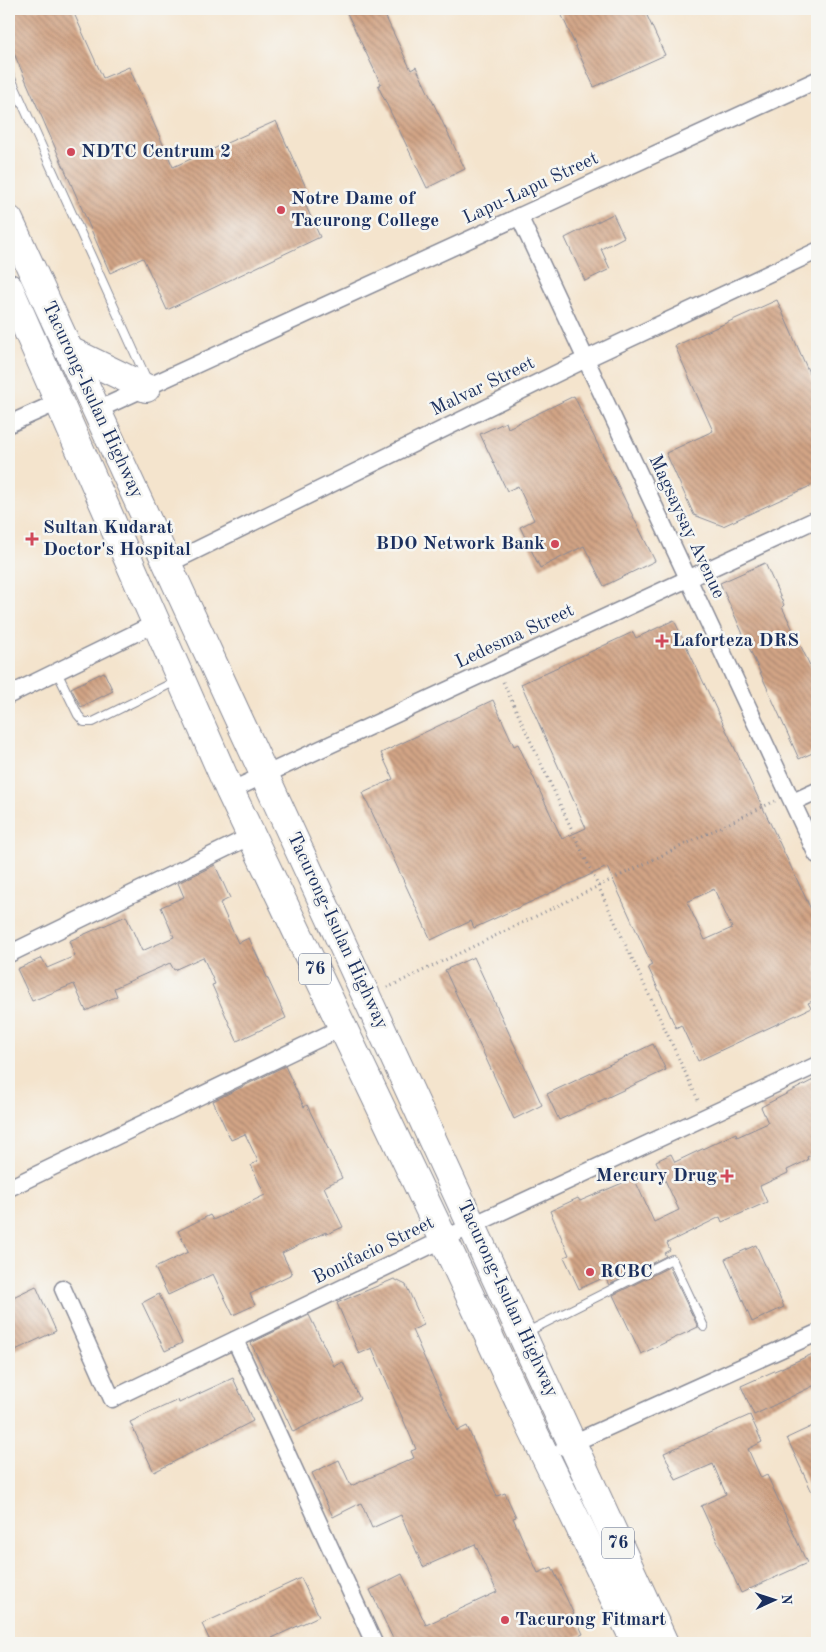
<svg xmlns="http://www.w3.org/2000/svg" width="826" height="1652" font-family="'Old Standard TT',serif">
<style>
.building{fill:url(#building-back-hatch);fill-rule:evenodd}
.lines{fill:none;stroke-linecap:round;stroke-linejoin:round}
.lane-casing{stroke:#888a96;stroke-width:10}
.street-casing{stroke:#888a96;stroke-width:19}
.highway-casing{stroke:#888a96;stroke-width:30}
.path{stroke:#888a96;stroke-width:3;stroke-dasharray:1 4;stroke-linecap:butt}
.lane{stroke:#fff;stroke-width:8}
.street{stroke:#fff;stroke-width:16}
.highway{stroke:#fff;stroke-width:28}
.poi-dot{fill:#d1495b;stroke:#f6f6f2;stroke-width:2}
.labels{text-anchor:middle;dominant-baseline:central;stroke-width:5;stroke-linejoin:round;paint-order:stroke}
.shield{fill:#f6f6f2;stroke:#5d6b8a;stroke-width:1}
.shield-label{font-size:18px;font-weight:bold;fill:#1b2f5e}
.poi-label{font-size:19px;font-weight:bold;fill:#1b2f5e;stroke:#f6f6f2;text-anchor:start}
.street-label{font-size:19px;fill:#1b2f5e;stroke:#f6f6f2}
</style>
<defs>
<pattern id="building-back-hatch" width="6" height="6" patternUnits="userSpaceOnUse" patternTransform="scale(1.25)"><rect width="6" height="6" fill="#d2a485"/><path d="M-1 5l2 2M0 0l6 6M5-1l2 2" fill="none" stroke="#aa8670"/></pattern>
</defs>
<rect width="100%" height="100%" fill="#f6f6f2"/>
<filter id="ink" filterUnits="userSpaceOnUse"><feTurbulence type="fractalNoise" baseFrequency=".02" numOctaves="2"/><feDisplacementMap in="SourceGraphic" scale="10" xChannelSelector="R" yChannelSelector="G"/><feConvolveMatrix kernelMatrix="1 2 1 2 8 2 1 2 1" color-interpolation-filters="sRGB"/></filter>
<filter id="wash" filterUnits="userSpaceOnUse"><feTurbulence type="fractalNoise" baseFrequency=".0096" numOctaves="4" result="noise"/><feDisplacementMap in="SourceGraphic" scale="20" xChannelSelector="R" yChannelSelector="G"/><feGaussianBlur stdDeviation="1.12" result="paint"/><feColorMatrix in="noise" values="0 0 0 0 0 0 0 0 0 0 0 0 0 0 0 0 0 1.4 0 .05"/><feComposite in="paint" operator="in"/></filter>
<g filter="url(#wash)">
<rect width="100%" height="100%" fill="#f4e4cd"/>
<g id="blocks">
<!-- building -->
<g class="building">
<path d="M 9,9 L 72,9 L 103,78 L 129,67 L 173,167 L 276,121 L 308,192 L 301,195 L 320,237 L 167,310 L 143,258 L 110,273 L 9,42 Z"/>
<path d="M 345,9 L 382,9 L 411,70 L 416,67 L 465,169 L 427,188 L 378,86 L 381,84 Z"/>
<path d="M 559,9 L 644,9 L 665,55 L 594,87 Z"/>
<path d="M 613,214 L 624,237 L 601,249 L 610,269 L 585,281 L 565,238 Z"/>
<path d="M 777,300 L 817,391 L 817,483 L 723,526 L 694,515 L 666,453 L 713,431 L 675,346 Z"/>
<path d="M 574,396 L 655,561 L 604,586 L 584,546 L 540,568 L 520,527 L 534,520 L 518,486 L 507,491 L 480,434 L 506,422 L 508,428 Z"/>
<path d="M 765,563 L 784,605 L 782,607 L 817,680 L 817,751 L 799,759 L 720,583 Z"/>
<path d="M 674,620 L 817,922 L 817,999 L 808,1003 L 811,1008 L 698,1061 L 681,1025 L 676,1028 L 648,967 L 652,965 L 607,867 L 474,928 L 471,921 L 431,940 L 363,793 L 393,779 L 381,753 L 493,700 L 514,746 L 518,744 L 562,839 L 586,828 L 521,684 L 633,632 L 636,638 ZM 714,889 L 732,928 L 705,940 L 687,902 Z"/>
<path d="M 104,672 L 113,691 L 81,707 L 71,688 Z"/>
<path d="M 215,865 L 230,898 L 220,903 L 238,943 L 249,938 L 286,1018 L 237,1041 L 212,985 L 215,984 L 203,957 L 174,970 L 170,963 L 114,988 L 117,996 L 86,1011 L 74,984 L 32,1001 L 17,969 L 42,958 L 47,968 L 75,956 L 69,941 L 126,916 L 142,951 L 174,937 L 161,907 L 184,897 L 178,883 Z"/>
<path d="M 474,957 L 542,1105 L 514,1119 L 445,970 Z"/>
<path d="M 653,1044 L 666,1070 L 559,1120 L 547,1094 Z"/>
<path d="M 285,1066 L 304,1107 L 307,1105 L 342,1178 L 324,1187 L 343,1227 L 327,1234 L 326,1232 L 282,1253 L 292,1274 L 250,1294 L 255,1305 L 233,1315 L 213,1274 L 168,1295 L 155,1268 L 188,1252 L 178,1231 L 210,1215 L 213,1220 L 265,1195 L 251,1165 L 258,1161 L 245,1134 L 231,1140 L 213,1101 Z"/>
<path d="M 817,1078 L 817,1152 L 807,1157 L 808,1160 L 787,1170 L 788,1173 L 760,1186 L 767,1202 L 722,1222 L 720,1217 L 667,1243 L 670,1250 L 664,1253 L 666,1256 L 609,1285 L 605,1277 L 579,1289 L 564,1257 L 569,1255 L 550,1211 L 578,1198 L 580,1201 L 634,1178 L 654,1222 L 679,1210 L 656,1161 L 671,1154 L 675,1162 L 736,1133 L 737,1137 L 768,1123 L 761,1107 Z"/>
<path d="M 756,1245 L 784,1307 L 752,1322 L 725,1259 Z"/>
<path d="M 669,1267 L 698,1327 L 641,1354 L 613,1295 Z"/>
<path d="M 394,1279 L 406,1285 L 424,1325 L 412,1330 L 457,1431 L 467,1426 L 497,1496 L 505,1493 L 516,1517 L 513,1518 L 538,1573 L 552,1567 L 583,1634 L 562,1643 L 395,1643 L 370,1590 L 402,1574 L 426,1625 L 497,1592 L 475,1544 L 423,1567 L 401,1515 L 372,1528 L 361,1503 L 333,1517 L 312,1473 L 339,1460 L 351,1486 L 414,1458 L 411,1451 L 416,1449 L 372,1348 L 359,1354 L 337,1303 Z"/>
<path d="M 36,1286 L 56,1331 L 9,1353 L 9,1299 Z"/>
<path d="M 159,1294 L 182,1343 L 165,1351 L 142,1303 Z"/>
<path d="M 309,1315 L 334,1366 L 343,1362 L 360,1399 L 293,1432 L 251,1343 Z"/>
<path d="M 817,1352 L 817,1384 L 754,1415 L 741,1386 Z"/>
<path d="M 233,1378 L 253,1421 L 154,1472 L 130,1422 L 178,1400 L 179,1403 Z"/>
<path d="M 750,1415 L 762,1442 L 748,1449 L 761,1478 L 767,1475 L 807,1563 L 741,1593 L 701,1506 L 726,1494 L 713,1464 L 676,1480 L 664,1453 Z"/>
<path d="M 817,1424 L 817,1503 L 787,1438 Z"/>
<path d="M 301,1578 L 319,1616 L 272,1638 L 275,1643 L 211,1643 L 202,1624 Z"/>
</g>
</g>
</g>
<g filter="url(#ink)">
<use href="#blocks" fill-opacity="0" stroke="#888a96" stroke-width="1"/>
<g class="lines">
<defs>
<g id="lane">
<path d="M 9,74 L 147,380"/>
<path d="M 57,672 L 78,715 L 84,722 L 93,722 L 176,681"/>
<path d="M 525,1333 L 672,1259 L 704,1327"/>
</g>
<g id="street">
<path d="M 519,216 L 817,855"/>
<path d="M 97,410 L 817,80"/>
<path d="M 9,424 L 58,402"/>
<path d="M 168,564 L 586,359 L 817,251"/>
<path d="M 9,695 L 156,623"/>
<path d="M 230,791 L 817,519"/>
<path d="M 793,802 L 817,791"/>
<path d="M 9,954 L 251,836"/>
<path d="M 9,1188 L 343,1027"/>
<path d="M 63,1289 L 112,1399 L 473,1225 L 817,1065"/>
<path d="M 235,1340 L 374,1643"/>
<path d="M 564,1447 L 817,1333"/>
</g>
<g id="highway">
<path d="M 9,220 L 664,1643"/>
<path d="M 9,288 L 230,791 L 444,1240 L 532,1429 L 636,1643"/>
<path d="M 68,350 L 146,388"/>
</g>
</defs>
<!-- lane casing -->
<use href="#lane" class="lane-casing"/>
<!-- street casing -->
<use href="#street" class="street-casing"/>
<!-- highway casing -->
<use href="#highway" class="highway-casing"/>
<!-- path -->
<g class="path">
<path d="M 503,682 L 699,1102"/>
<path d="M 387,988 L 775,801"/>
</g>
<!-- lane -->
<use href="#lane" class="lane"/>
<!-- street -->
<use href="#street" class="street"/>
<!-- highway -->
<use href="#highway" class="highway"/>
</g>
</g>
<!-- markers -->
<g class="poi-dot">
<circle cx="71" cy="152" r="5"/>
<circle cx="281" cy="210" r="5"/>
<path d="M29.5 531.5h5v5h5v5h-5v5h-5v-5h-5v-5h5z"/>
<circle cx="555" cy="544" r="5"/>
<path d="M659.5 633.5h5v5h5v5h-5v5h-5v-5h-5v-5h5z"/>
<path d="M724.5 1168.5h5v5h5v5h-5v5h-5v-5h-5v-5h5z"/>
<circle cx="590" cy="1272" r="5"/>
<circle cx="505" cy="1620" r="5"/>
</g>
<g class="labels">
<!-- shield labels -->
<g class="shield">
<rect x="299" y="953.5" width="32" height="31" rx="4"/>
<rect x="602" y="1527.5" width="32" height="31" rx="4"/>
</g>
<g class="shield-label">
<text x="315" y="969">76</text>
<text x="618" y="1543">76</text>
</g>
<!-- poi labels -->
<g class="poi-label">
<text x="81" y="152">NDTC Centrum 2</text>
<text x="291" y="199">Notre Dame of<tspan x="291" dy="22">Tacurong College</tspan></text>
<text x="43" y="528">Sultan Kudarat<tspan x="43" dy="22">Doctor's Hospital</tspan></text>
<text x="545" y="544" text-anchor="end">BDO Network Bank</text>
<text x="672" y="641">Laforteza DRS</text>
<text x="717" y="1176" text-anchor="end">Mercury Drug</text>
<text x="600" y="1272">RCBC</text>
<text x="515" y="1620">Tacurong Fitmart</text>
</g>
<!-- street labels -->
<g class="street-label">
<text transform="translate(531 189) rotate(-25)">Lapu-Lapu Street</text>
<text transform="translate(483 387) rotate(-26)">Malvar Street</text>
<text transform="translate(92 400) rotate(65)">Tacurong-Isulan Highway</text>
<text transform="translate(686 527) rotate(65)">Magsaysay Avenue</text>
<text transform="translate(515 637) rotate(-25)">Ledesma Street</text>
<text transform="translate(337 931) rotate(65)">Tacurong-Isulan Highway</text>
<text transform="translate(374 1251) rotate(-26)">Bonifacio Street</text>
<text transform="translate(507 1299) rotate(65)">Tacurong-Isulan Highway</text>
</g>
</g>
<!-- margin -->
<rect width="826" height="1652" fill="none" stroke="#f6f6f2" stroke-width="30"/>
<!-- north arrow -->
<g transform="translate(774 1600) rotate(87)" stroke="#f6f6f2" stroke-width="4" paint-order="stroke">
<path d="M0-4L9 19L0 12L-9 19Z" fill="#1b2f5e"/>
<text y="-8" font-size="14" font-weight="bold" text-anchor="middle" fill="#1b2f5e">N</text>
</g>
</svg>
